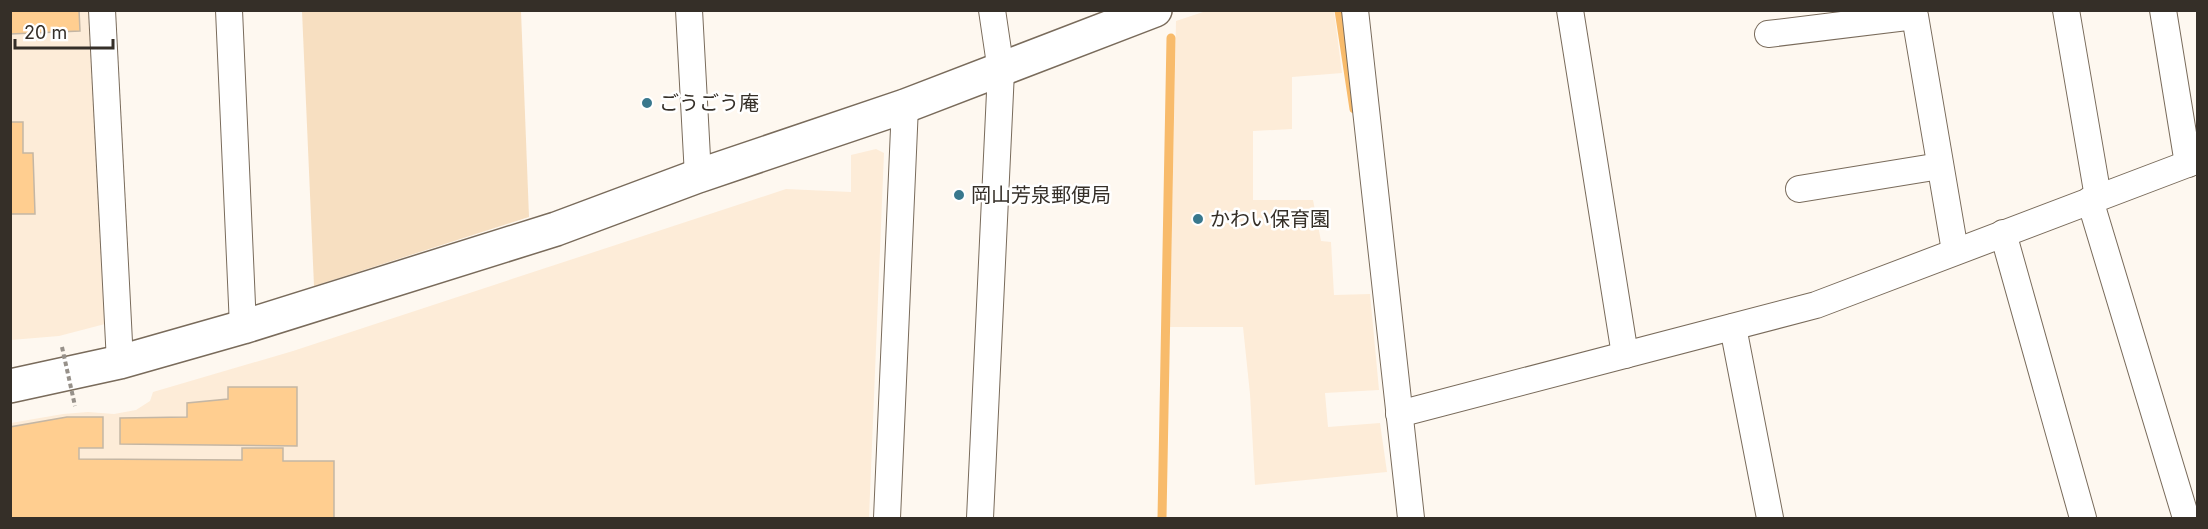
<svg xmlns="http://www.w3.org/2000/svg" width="2208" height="529" font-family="Inter,'Noto Sans JP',sans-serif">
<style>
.built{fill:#fdecd8}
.green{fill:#f7dfc1}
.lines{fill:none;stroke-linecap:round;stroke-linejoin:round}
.stream{stroke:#f8bb6b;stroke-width:9}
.building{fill:#ffce90;stroke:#c4b6a4;stroke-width:1.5}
.minor-casing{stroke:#796b5b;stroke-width:28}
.tertiary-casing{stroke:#796b5b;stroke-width:36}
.minor{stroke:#fff;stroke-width:26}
.tertiary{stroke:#fff;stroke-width:33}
.path-bridge{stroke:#97918a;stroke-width:4;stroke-dasharray:4.5 3;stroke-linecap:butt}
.poi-dot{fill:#39788d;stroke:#fff;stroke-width:2}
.labels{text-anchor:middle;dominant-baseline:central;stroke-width:5;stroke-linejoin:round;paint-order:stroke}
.poi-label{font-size:20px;fill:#352f28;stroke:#fff;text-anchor:start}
</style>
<rect width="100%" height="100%" fill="#fef8f0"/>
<!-- built -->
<g class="built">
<path d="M 79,11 L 93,11 L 105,324 L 59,336 L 11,340 L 11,214 L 35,213 L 33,153 L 23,153 L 23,122 L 11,122 L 10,34 Z"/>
<path d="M 1206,11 L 1334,11 L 1342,73 L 1292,77 L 1292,129 L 1253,131 L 1253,200 L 1313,200 L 1321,241 L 1331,242 L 1334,295 L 1370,294 L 1379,390 L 1325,393 L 1328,427 L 1380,423 L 1387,472 L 1255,485 L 1250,394 L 1243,327 L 1170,327 L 1176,21 Z"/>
<path d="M 876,149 L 884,153 L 869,518 L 334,518 L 334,461 L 283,461 L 283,448 L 242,448 L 242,460 L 79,459 L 79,448 L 103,447 L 103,417 L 67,417 L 11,427 L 11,423 L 63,414 L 88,412 L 114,414 L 136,410 L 150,401 L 153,392 L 293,351 L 786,189 L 851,192 L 851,155 Z"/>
</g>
<!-- green -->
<path class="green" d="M 302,11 L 521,11 L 529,217 L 314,286 Z"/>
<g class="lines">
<!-- stream -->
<g class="stream">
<path d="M 1339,10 L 1354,109"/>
<path d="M 1162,518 L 1171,38"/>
</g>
</g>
<!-- building -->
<g class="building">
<path d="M 10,10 L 79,10 L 80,31 L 10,34 Z"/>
<path d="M 10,122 L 23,122 L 23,153 L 33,153 L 35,214 L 10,214 Z"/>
<path d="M 228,387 L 297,387 L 297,446 L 120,444 L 120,418 L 187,417 L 187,403 L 228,399 Z"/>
<path d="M 67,417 L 103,417 L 103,448 L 79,448 L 79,459 L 242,460 L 242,448 L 283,448 L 283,461 L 334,461 L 334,518 L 10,518 L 10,427 Z"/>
</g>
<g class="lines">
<defs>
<g id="minor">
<path d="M 102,10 L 120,362"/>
<path d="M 229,10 L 243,327"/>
<path d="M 689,10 L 698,176"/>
<path d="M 1355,10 L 1411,518"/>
<path d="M 1570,10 L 1625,355"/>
<path d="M 2066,10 L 2098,197"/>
<path d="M 2163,10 L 2188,164"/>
<path d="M 1768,34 L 1915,16 L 1955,251"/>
<path d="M 1799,189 L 1940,166"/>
<path d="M 2090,200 L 2186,518"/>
<path d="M 2003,233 L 2083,518"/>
<path d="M 1733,327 L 1770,518"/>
<path d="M 1399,414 L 1816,305 L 2198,160"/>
<path d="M 887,518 L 905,106"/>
<path d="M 980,518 L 1001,71 L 992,10"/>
</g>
<path id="tertiary" d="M 10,386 L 120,362 L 243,327 L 556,229 L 698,176 L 905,106 L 1155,10"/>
</defs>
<!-- minor casing -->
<use href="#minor" class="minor-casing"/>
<!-- tertiary casing -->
<use href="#tertiary" class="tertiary-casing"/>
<!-- minor -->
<use href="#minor" class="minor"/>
<!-- tertiary -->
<use href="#tertiary" class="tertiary"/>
<!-- path-bridge -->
<path class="path-bridge" d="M 62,347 L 75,406"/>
</g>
<!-- markers -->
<g class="poi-dot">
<circle cx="647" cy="103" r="6"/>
<circle cx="959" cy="195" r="6"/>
<circle cx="1198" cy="219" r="6"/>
</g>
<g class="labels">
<!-- poi labels -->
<g class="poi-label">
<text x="659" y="103">ごうごう庵</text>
<text x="971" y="195">岡山芳泉郵便局</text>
<text x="1210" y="219">かわい保育園</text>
</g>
</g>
<!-- border -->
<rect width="2208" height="529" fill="none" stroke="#352f28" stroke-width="24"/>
<!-- scale -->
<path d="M15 39v9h98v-9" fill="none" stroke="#352f28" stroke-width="3"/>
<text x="24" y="39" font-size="18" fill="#352f28" stroke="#ffffff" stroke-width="4.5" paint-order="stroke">20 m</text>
</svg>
